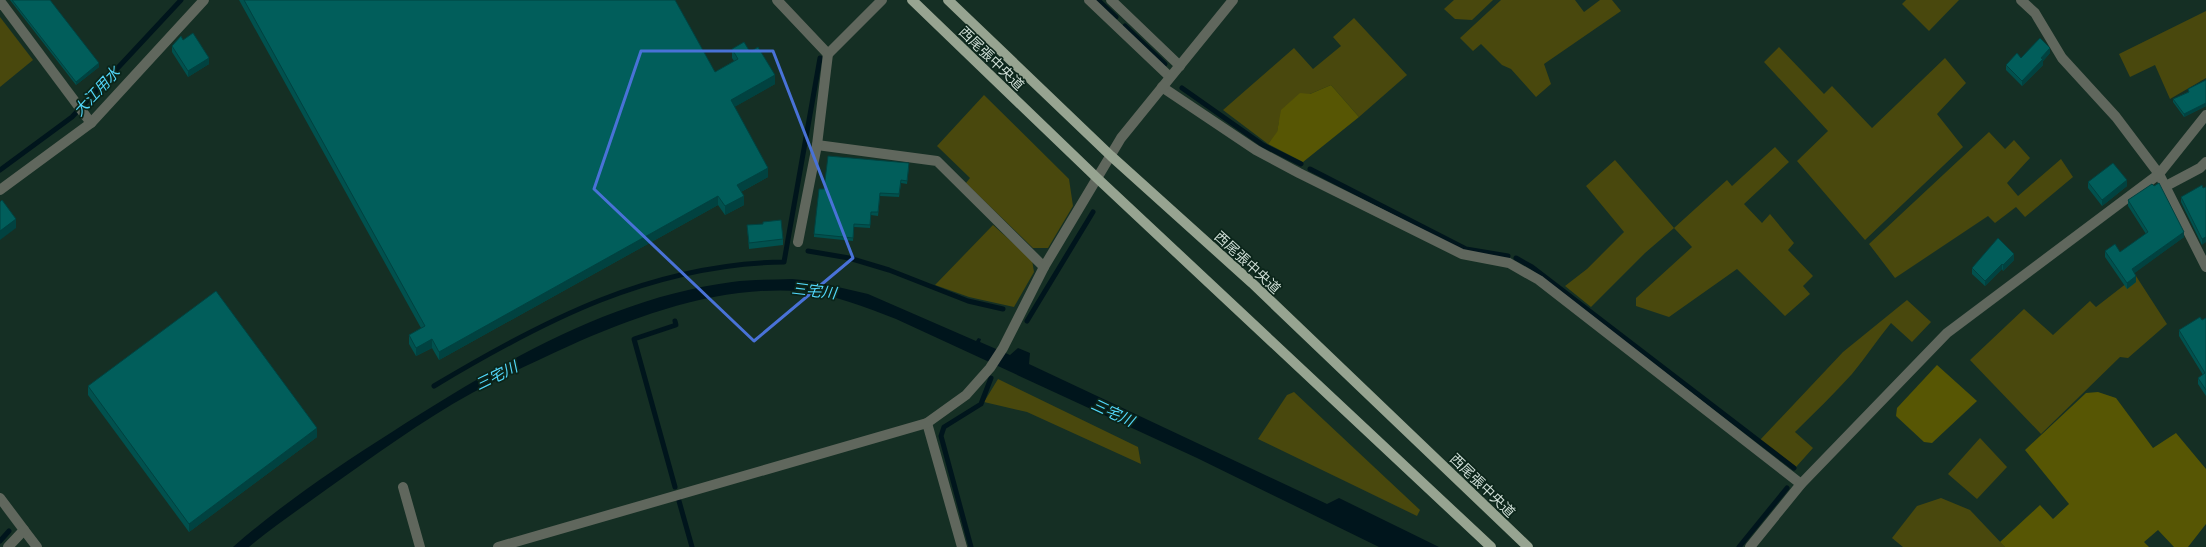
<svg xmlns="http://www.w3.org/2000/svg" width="2206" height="547" font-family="'Open Sans','Noto Sans JP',sans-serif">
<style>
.green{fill:#49480d}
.forest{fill:#575604}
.water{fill:#00151c}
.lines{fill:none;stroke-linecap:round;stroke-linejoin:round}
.stream{stroke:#00151c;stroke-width:5}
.street{stroke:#60675d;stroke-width:10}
.primary{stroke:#97a491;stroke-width:10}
.wall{fill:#01514e}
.shaded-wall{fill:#014240}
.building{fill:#015e5b;stroke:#014240}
.marked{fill:none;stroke:#4972d7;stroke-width:3;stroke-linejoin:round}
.labels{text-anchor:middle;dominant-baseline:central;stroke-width:3.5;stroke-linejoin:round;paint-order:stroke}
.street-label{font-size:14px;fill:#ceddd5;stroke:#0b251a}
.water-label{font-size:15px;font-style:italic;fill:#52d6fa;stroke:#0b251a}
</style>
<rect width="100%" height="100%" fill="#152f24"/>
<!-- green -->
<g class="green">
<path d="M 1454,0 L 1493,0 L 1472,20 L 1455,19 L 1444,9 Z"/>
<path d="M 1501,0 L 1575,0 L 1584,12 L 1600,0 L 1612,0 L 1621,11 L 1544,64 L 1551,84 L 1536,97 L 1511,69 L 1502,65 L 1481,44 L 1473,51 L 1460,38 Z"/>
<path d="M 1906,0 L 1959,0 L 1929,31 L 1902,4 Z"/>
<path d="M 2206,11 L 2206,78 L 2170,99 L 2155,65 L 2130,77 L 2119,54 Z"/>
<path d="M 0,17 L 33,60 L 0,87 Z"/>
<path d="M 1354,18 L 1407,75 L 1359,117 L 1331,85 L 1310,94 L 1279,122 L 1277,133 L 1268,144 L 1223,110 L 1294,48 L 1313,69 L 1341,46 L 1333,37 Z"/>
<path d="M 1779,47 L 1824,94 L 1832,86 L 1872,128 L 1945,58 L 1966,83 L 1937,114 L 1963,147 L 1865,240 L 1797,161 L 1828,131 L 1764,62 Z"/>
<path d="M 984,95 L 1069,179 L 1073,206 L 1048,248 L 1033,248 L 966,183 L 970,178 L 937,146 Z"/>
<path d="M 1989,132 L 2005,149 L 2014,140 L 2030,158 L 2007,183 L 2018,196 L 2061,159 L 2073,177 L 2025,217 L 2016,207 L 1995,223 L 1988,216 L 1895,278 L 1869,244 Z"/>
<path d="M 1775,147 L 1789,162 L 1744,204 L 1762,223 L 1770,214 L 1794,243 L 1788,250 L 1813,276 L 1803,286 L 1810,294 L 1785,316 L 1737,269 L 1669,317 L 1636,306 L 1636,298 L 1692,247 L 1674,228 L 1645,253 L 1591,307 L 1565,286 L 1587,269 L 1624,232 L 1586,186 L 1615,160 L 1674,228 L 1727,180 L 1732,186 Z"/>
<path d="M 993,225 L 1032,260 L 1034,272 L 1014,307 L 969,297 L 935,285 Z"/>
<path d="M 2136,276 L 2167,324 L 2128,358 L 2120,357 L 2041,434 L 1970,360 L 2024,309 L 2053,335 L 2090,301 L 2096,307 Z"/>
<path d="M 1907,300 L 1931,322 L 1912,342 L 1891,323 C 1877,340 1866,357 1852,374 C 1834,394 1814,413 1795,432 L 1813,448 L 1796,467 L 1760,440 L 1843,352 Z"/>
<path d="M 998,379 L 1138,447 L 1141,464 L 1027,412 L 984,402 Z"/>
<path d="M 1294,392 L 1420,510 L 1417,516 L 1258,439 L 1287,395 Z"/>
<path d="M 1980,438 L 2007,467 L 1977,499 L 1948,474 Z"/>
<path d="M 1941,498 L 1970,510 L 2005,547 L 1903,547 L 1892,538 L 1917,506 Z"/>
</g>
<!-- forest -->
<g class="forest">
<path d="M 1331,85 L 1359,117 L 1303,162 L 1268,144 L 1277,132 L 1281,110 L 1300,93 L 1310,94 Z"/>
<path d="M 1937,365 L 1977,401 L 1932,443 L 1924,442 L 1896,416 L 1897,408 Z"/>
<path d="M 2098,392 L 2116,398 L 2153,448 L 2176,433 L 2206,469 L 2206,524 L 2188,547 L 2174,547 L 2158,530 L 2144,542 L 2149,547 L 2005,547 L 2000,542 L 2040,505 L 2053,519 L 2069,504 L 2025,450 L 2086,393 Z"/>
</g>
<!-- water -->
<path class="water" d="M 792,279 L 812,281 L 868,294 L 976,341 L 978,338 L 981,339 L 980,342 L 1010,355 L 1018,348 L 1030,353 L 1029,364 L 1327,504 L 1339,498 L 1439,547 L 1379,547 L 1197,458 L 896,319 C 865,307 833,294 799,291 C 720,286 641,314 569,346 C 536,361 504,376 472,393 C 421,421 374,456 327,489 C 301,508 274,526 249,547 L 233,547 C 282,504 337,467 392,432 C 495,366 609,298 732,282 C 752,279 772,280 792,279 Z"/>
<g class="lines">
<!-- stream -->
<g class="stream">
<path d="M 1098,0 L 1116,17"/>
<path d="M 1125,26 L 1165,64"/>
<path d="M 1182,88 L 1263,145 L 1301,164"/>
<path d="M 1310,169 L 1466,249 L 1508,256"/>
<path d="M 0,170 L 72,117 L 181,0"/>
<path d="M 808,251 L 849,258 L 889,270 L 968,301 L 1003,309"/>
<path d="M 1516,258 L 1532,267 L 1794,468"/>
<path d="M 1027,321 L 1093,212"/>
<path d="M 434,386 C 544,320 652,264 784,262 L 820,58"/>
<path d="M 675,487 L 634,339 L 676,325 L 675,321"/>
<path d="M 679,501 L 692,547"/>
<path d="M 0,541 L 9,531"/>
<path d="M 971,547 L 941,436 L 944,427 L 981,404 L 991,378"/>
<path d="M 1739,547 L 1787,488"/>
</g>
<!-- street -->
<g class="street">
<path d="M 777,0 L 828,54"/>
<path d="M 1089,0 L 1170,77"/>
<path d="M 1111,0 L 1180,66"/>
<path d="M 2021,0 L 2035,13 L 2062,58 L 2116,117 L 2159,174 L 2206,267"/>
<path d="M 0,1 L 91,123"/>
<path d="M 1162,87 L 1256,150 L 1299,173 L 1462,254 L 1509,263 L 1539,280 L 1801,484"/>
<path d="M 817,145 L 937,161 L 1044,267"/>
<path d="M 2166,186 L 2200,168 L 2206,162"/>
<path d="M 0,190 L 91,123 L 204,0"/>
<path d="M 798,242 L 817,145 L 828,54 L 882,0"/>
<path d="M 927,423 L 962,547"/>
<path d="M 403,487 L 420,547"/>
<path d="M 0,498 L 24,530 L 8,547"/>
<path d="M 24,530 L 37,547"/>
<path d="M 498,547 L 927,423 L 966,395 L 990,368 L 1003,348 L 1044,267 L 1121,138 L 1233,0"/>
<path d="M 1750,547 L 1801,484 L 1947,333 L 2159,174 L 2206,115"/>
</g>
<!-- primary -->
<g class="primary">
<path d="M 912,0 L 1097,178 L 1491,547"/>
<path d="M 948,0 L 1111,156 L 1252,283 L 1528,547"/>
</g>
</g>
<!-- wall -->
<g class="wall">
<path d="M 10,0 L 50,0 L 99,67 L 76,85 Z"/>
<path d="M 239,0 L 675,0 L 715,72 L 734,61 L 732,58 L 732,49 L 750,52 L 775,84 L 734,107 L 768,177 L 741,192 L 744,205 L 725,215 L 718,205 L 439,360 L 432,348 L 416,356 L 409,344 L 409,335 L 421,328 Z"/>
<path d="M 183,40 L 209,64 L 188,77 L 172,52 L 172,46 Z"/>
<path d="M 2050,53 L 2043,61 L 2043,65 L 2022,86 L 2006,70 L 2006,65 L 2021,58 Z"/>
<path d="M 2206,80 L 2206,106 L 2184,117 L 2173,102 L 2173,99 L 2188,92 L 2188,89 Z"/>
<path d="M 909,166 L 907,184 L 901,183 L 899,197 L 880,196 L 878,216 L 871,215 L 870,228 L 854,227 L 853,241 L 814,237 L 814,234 Z"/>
<path d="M 2088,182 L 2127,186 L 2102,206 L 2088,188 Z"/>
<path d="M 2203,188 L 2202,245 L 2181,202 L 2181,197 Z"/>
<path d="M 2128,200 L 2184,237 L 2134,273 L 2136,282 L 2127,289 L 2105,257 L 2105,251 L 2120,252 L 2146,234 L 2128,206 Z"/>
<path d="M 747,225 L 783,239 L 783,245 L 749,249 Z"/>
<path d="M 2014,260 L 2003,271 L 2002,269 L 1985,286 L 1972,274 L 1972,268 Z"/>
<path d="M 2206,318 L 2206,396 L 2198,384 L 2198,378 L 2203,375 L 2179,336 L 2179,330 Z"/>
<path d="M 88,386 L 317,437 L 189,532 L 88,395 Z"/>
</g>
<!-- shaded-wall -->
<g class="shaded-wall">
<path d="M 2050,48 L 2050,53 L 2043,61 L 2043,65 L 2022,86 L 2022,81 L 2041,58 Z"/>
<path d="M 209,58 L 209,64 L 188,77 L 188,71 Z"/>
<path d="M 99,63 L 99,67 L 76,85 L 76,82 Z"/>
<path d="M 775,75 L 775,84 L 731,109 L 731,100 Z"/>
<path d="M 2206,103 L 2206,106 L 2184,117 L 2184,114 Z"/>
<path d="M 768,168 L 768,177 L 737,194 L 737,185 Z"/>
<path d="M 2127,180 L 2127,186 L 2102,206 L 2102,200 Z"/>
<path d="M 718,196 L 718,205 L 439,360 L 439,352 Z"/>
<path d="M 744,196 L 744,205 L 725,215 L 725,206 Z"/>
<path d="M 16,219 L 16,228 L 0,240 L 0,231 Z"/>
<path d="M 2184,232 L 2184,237 L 2132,275 L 2132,269 Z"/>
<path d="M 2206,237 L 2206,242 L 2202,245 L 2202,239 Z"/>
<path d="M 2014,254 L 2014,260 L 2003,271 L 2003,265 Z"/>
<path d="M 2002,264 L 2002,269 L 1985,286 L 1985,281 Z"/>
<path d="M 2136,276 L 2136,282 L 2127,289 L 2127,283 Z"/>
<path d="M 432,339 L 432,348 L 416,356 L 416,348 Z"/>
<path d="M 317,428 L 317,437 L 189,532 L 189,524 Z"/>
</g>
<!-- building -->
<g class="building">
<path d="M 12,0 L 50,0 L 99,63 L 76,82 Z"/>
<path d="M 244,0 L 675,0 L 715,72 L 738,59 L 732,49 L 744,42 L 750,52 L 758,47 L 775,75 L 731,100 L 768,168 L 737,185 L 744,196 L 725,206 L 718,196 L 439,352 L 432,339 L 416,348 L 409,335 L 425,326 Z"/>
<path d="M 193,33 L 209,58 L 188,71 L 172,46 L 181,36 L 183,40 Z"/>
<path d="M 2040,38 L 2050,48 L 2041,58 L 2043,59 L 2022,81 L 2006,65 L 2017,53 L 2021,58 Z"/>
<path d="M 2206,80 L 2206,103 L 2184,114 L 2173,99 L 2189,92 L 2188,89 Z"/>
<path d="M 828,156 L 909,163 L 907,181 L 901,180 L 899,194 L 880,193 L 878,212 L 871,212 L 870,225 L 854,224 L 853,238 L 814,234 L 819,189 L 824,189 Z"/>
<path d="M 2113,163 L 2127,180 L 2102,200 L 2088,182 Z"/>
<path d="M 2159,183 L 2184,232 L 2132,269 L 2136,276 L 2127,283 L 2105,251 L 2115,244 L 2120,252 L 2148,232 L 2128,200 L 2152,184 L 2154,186 Z"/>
<path d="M 2202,185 L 2203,188 L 2206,187 L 2206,237 L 2202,239 L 2181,197 Z"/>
<path d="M 2,200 L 16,219 L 0,231 L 0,202 Z"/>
<path d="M 781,220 L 783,239 L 749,243 L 747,225 L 763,224 L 763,222 Z"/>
<path d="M 1998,238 L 2014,254 L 2003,265 L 2002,264 L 1985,281 L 1972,268 Z"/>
<path d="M 216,291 L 317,428 L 189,524 L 88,386 Z"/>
<path d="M 2200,317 L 2202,320 L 2206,318 L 2206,390 L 2198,378 L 2205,373 L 2179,330 Z"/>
</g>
<!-- marked area -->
<path class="marked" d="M 641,51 L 773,51 L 853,258 L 754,341 L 594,189 Z"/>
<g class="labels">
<!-- street labels -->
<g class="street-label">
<text transform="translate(992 58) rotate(44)">西尾張中央道</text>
<text transform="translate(1248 262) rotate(43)">西尾張中央道</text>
<text transform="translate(1483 485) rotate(44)">西尾張中央道</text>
</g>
<!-- water labels -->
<g class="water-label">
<text transform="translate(96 91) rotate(-47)">大江用水</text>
<text transform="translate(814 290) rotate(7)">三宅川</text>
<text transform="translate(496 375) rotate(-26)">三宅川</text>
<text transform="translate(1113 412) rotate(25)">三宅川</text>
</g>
</g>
</svg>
